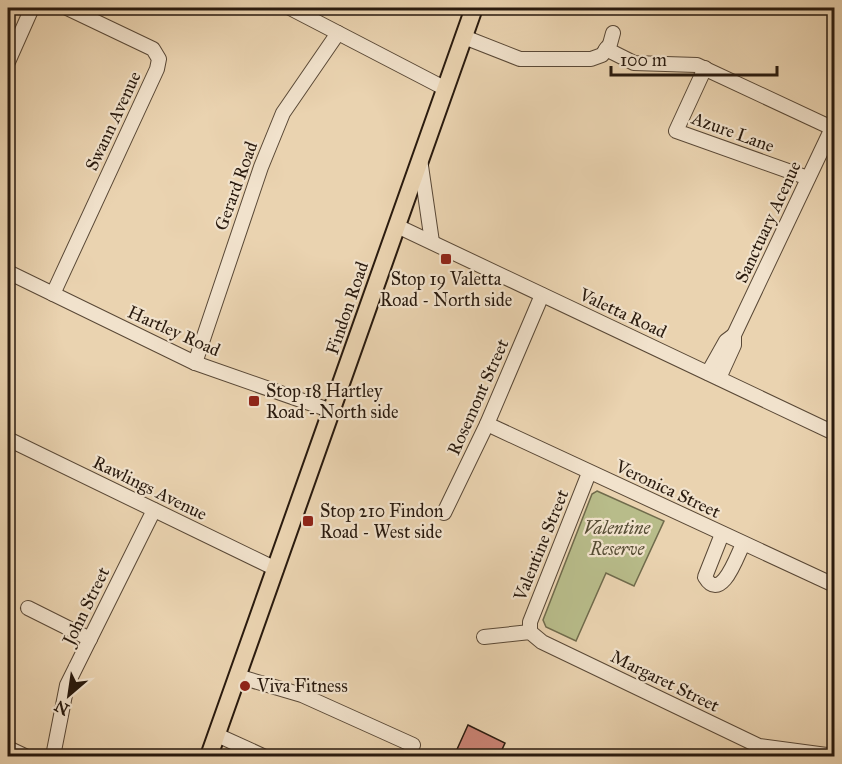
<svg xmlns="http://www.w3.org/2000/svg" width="842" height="764" font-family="'IM FELL Great Primer',serif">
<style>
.green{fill:#b8bc8a;stroke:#706b4c;stroke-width:1.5}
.building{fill:#cc8476;stroke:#291a0e;stroke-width:1.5}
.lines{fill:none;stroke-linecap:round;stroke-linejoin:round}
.minor-casing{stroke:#594836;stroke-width:16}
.major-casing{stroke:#291a0e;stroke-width:20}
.minor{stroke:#f1e2cc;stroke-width:14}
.major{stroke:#ead3b0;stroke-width:16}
.poi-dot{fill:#8f2418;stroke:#f1e2cc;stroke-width:2}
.labels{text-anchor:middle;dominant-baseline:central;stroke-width:4.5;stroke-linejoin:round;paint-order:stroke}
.street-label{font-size:18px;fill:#291a0e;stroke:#f1e2cc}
.poi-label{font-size:18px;fill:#291a0e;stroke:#f1e2cc;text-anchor:start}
.park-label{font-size:18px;font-style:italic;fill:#544b33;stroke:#f1e2cc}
</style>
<rect width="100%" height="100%" fill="#ead3b0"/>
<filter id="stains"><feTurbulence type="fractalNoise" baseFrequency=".00333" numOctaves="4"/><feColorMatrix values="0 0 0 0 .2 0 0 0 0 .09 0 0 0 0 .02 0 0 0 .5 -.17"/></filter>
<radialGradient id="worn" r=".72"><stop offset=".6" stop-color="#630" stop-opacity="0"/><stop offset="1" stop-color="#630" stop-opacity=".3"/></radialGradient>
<!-- green -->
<path class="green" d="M 597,491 L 664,521 L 634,586 L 606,573 L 576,641 L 546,627 L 543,620 L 592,494 Z"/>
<!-- building -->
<path class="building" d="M 468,725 L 505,743 L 499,756 L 454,756 Z"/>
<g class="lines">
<defs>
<g id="minor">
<path d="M 290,8 L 446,89"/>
<path d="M 464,37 L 520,59 L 591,59 L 602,55 L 610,44 L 613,33"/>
<path d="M 606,49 L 634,63 L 697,65 L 832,128"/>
<path d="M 8,62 L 32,8"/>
<path d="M 705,68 L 676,131 L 808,178"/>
<path d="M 420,159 L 432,242"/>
<path d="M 397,226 L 834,433"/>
<path d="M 8,272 L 195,363 L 332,411"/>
<path d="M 53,294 L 157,69 L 159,59 L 153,49 L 67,8"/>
<path d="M 195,363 L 261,167 L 283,113 L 338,33"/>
<path d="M 708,373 L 726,341 L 734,335"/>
<path d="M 719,378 L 734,345 L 734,335 L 834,124"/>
<path d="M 487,424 L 834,585"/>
<path d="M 8,439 L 276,569"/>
<path d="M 444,513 L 487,424 L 542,295"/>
<path d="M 722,534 L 705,577 C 721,604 737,556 743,544"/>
<path d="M 28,608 L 90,639"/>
<path d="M 530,632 L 530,622 L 589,473"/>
<path d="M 484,637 L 530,632 L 542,642 L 759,746 L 834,756"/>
<path d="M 237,676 L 302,695 L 413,745"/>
<path d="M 217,735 L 263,756"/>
<path d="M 8,748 L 25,756"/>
<path d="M 53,756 L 67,685 L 154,510"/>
</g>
<path id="major" d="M 209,756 L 474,8"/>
</defs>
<!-- minor casing -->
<use href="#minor" class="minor-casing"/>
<!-- major casing -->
<use href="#major" class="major-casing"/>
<!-- minor -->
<use href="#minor" class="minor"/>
<!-- major -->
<use href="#major" class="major"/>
</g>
<!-- markers -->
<g class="poi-dot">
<rect x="440" y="253" width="12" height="12" rx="3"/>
<rect x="248" y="395" width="12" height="12" rx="3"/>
<rect x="302" y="515" width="12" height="12" rx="3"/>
<circle cx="245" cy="686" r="6"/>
</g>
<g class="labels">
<!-- street labels -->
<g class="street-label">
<text transform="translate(113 121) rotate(-65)">Swann Avenue</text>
<text transform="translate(733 132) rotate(20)">Azure Lane</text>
<text transform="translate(236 186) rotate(-70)">Gerard Road</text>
<text transform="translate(768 222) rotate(-65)">Sanctuary Acenue</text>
<text transform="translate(347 308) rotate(-71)">Findon Road</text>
<text transform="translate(623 313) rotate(25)">Valetta Road</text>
<text transform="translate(174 331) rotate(24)">Hartley Road</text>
<text transform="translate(478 397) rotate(-66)">Rosemont Street</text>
<text transform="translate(150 488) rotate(26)">Rawlings Avenue</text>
<text transform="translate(668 489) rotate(25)">Veronica Street</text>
<text transform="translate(541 545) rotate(-68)">Valentine Street</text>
<text transform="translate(86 606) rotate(-64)">John Street</text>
<text transform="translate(665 681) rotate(26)">Margaret Street</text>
</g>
<!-- poi labels -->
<g class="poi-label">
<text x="446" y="279" text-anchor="middle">Stop 19 Valetta<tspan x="446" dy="21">Road - North side</tspan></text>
<text x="266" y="391">Stop 18 Hartley<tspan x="266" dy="21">Road - North side</tspan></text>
<text x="320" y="511">Stop 210 Findon<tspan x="320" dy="21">Road - West side</tspan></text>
<text x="257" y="686">Viva Fitness</text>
</g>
<!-- park labels -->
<g class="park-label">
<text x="617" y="528">Valentine<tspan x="617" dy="21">Reserve</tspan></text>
</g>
</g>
<!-- margin -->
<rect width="842" height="764" fill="none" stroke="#ead3b0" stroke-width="30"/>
<rect x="9" y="9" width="824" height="746" fill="none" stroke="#291a0e" stroke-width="3"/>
<rect x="15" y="15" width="812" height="734" fill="none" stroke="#291a0e" stroke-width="1.5"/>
<!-- north arrow -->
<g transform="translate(69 695) rotate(209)" stroke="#f1e2cc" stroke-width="4.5" paint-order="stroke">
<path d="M0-4.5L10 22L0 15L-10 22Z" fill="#291a0e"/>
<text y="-9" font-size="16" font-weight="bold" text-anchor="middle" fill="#291a0e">N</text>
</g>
<!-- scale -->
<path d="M611 66v9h166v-9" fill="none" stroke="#291a0e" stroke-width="3"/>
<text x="620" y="66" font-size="18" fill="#291a0e" stroke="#f1e2cc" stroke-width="4.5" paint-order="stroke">100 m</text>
<rect width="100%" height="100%" filter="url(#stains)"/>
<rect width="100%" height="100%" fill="url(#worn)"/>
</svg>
